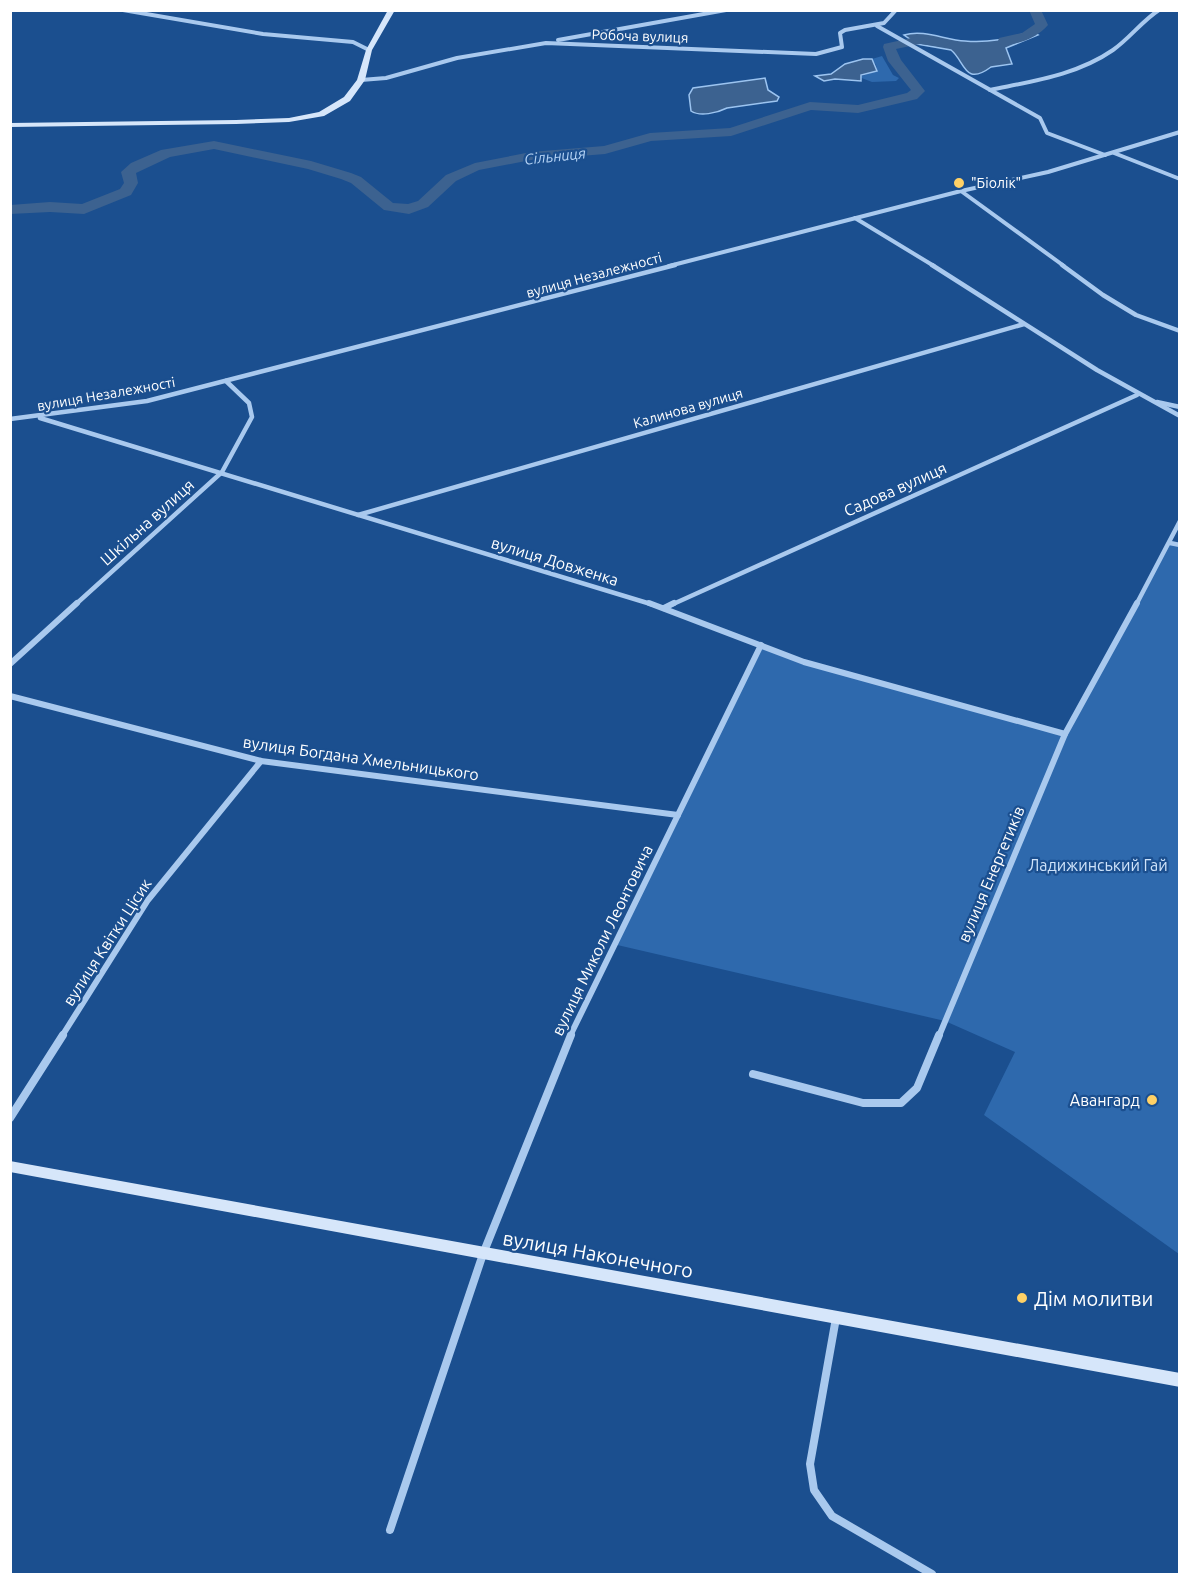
<svg xmlns="http://www.w3.org/2000/svg" width="1190" height="1585" font-family="Ubuntu,sans-serif">
<style>
.green{fill:#2e69ad}
.water{fill:#3c6290;stroke:#9cc4f0;stroke-width:1.5}
.lines{fill:none;stroke-linecap:round;stroke-linejoin:round}
.river{fill:#3c6290;fill-rule:evenodd}
.street-far3{stroke:#a9c9ee;stroke-width:4}
.street-far2{stroke:#a9c9ee;stroke-width:4.5}
.street-far1{stroke:#a9c9ee;stroke-width:6}
.street{stroke:#a9c9ee;stroke-width:8}
.secondary{fill:#d6e6fa;fill-rule:evenodd}
.poi-dot{fill:#ffd166;stroke:#1b4f8f;stroke-width:2}
.labels{text-anchor:middle;dominant-baseline:central;stroke-width:4.5;stroke-linejoin:round;paint-order:stroke}
.far-street-label{font-size:14px;fill:#fff;stroke:#1b4f8f}
.far-poi-label{font-size:14px;fill:#fff;stroke:#1b4f8f;text-anchor:start}
.far-water-label{font-size:15px;font-style:italic;fill:#b5d3f5;stroke:#1b4f8f}
.street-label{font-size:16px;fill:#fff;stroke:#1b4f8f}
.park-label{font-size:16px;fill:#cfe3fa;stroke:#1b4f8f}
.poi-label{font-size:16px;fill:#fff;stroke:#1b4f8f;text-anchor:end}
.near-street-label{font-size:20px;fill:#fff;stroke:#1b4f8f}
.near-poi-label{font-size:20px;fill:#fff;stroke:#1b4f8f;text-anchor:start}
</style>
<rect width="100%" height="100%" fill="#1b4f8f"/>
<!-- green -->
<g class="green">
<path d="M 882,56 L 893,75 L 899,78 L 896,81 L 872,82 L 859,77 L 877,71 L 876,65 L 872,59 Z"/>
<path d="M 1170,543 L 1179,545 L 1179,1254 L 984,1115 L 1015,1052 L 945,1021 L 613,944 L 761,645 L 803,661 L 1065,734 Z"/>
</g>
<!-- water -->
<g class="water">
<path d="M 1031,31 L 1038,35 L 1006,48 L 1012,64 L 991,67 C 964,87 965,61 951,50 L 917,44 L 904,35 C 924,29 945,40 965,41 C 986,43 1012,39 1031,31 Z"/>
<path d="M 863,59 L 872,59 L 877,71 L 861,75 L 861,81 L 835,79 L 824,81 L 815,76 L 831,74 L 845,64 Z"/>
<path d="M 765,78 L 768,90 L 779,97 L 777,101 L 727,108 C 717,113 700,117 691,111 L 689,95 L 693,88 Z"/>
</g>
<g class="lines">
<!-- river -->
<g class="river">
<path d="M 1029,10 L 1041,10 L 1048,25 C 1038,37 1016,47 999,44 L 998,41 L 999,38 L 1022,33 L 1035,24 Z"/>
<path d="M 920,36 L 944,39 L 950,43 L 944,47 L 920,44 L 896,49 L 901,60 L 925,91 L 917,99 L 858,113 L 811,110 L 731,136 L 651,141 L 605,154 L 531,160 L 479,170 L 456,181 L 428,207 L 409,214 L 384,210 L 351,183 L 341,179 L 308,169 L 214,149 L 170,157 L 136,173 L 138,183 L 131,195 L 84,214 L 50,212 L 10,214 L 10,205 L 50,202 L 82,204 L 120,189 L 124,183 L 121,172 L 131,163 L 161,150 L 214,141 L 311,161 L 351,173 L 361,177 L 393,203 L 408,204 L 418,201 L 446,175 L 475,163 L 531,152 L 604,146 L 650,133 L 730,128 L 810,102 L 858,105 L 907,93 L 911,90 L 888,61 L 883,47 L 884,44 Z"/>
</g>
<!-- street-far3 -->
<g class="street-far3">
<path d="M 123,10 L 263,34 L 353,42 L 369,50"/>
<path d="M 877,26 L 1040,118 L 1047,133 L 1105,155"/>
<path d="M 558,40 L 726,10"/>
<path d="M 361,80 L 386,78 L 457,58 L 546,43 L 816,54 L 842,47 L 840,33 L 845,30 L 884,23 L 896,10"/>
<path d="M 990,90 C 1033,81 1077,75 1113,50 C 1130,38 1142,21 1159,10"/>
<path d="M 1114,153 L 1180,179"/>
<path d="M 961,191 L 1064,266"/>
<path d="M 855,218 L 934,266"/>
<path d="M 669,266 L 961,191 L 1048,172 L 1180,132"/>
</g>
<!-- street-far2 -->
<g class="street-far2">
<path d="M 932,265 L 1097,370 L 1180,416"/>
<path d="M 1062,265 L 1103,295 L 1136,315 L 1180,331"/>
<path d="M 1157,402 L 1180,407"/>
<path d="M 40,418 L 654,605"/>
<path d="M 10,419 L 147,401 L 675,265"/>
<path d="M 358,515 L 1024,324"/>
<path d="M 1170,543 L 1180,545"/>
<path d="M 75,605 L 222,472 L 252,417 L 249,403 L 226,381"/>
<path d="M 671,605 L 1137,395"/>
<path d="M 1136,605 L 1180,521"/>
</g>
<!-- street-far1 -->
<g class="street-far1">
<path d="M 649,603 L 804,662 L 1065,734"/>
<path d="M 664,608 L 674,603"/>
<path d="M 10,664 L 77,603"/>
<path d="M 10,696 L 261,761 L 678,815"/>
<path d="M 62,1036 L 148,900 L 261,761"/>
<path d="M 570,1036 L 761,645"/>
<path d="M 939,1036 L 1065,734 L 1137,603"/>
</g>
<!-- street -->
<g class="street">
<path d="M 753,1074 L 863,1103 L 901,1103 L 917,1088 L 939,1035"/>
<path d="M 10,1118 L 63,1035"/>
<path d="M 836,1318 L 810,1464 L 814,1490 L 832,1516 L 932,1574"/>
<path d="M 390,1530 L 483,1254 L 571,1035"/>
</g>
<!-- secondary -->
<g class="secondary">
<path d="M 388,10 L 395,10 L 372,50 L 365,80 L 350,101 L 324,116 L 289,122 L 236,124 L 10,127 L 10,123 L 236,120 L 289,118 L 319,112 L 344,97 L 357,80 L 366,50 Z"/>
<path d="M 10,1161 L 1180,1373 L 1180,1387 L 10,1172 Z"/>
</g>
</g>
<!-- markers -->
<g class="poi-dot">
<circle cx="959" cy="183" r="6"/>
<circle cx="1152" cy="1100" r="6"/>
<circle cx="1022" cy="1298" r="6"/>
</g>
<g class="labels">
<!-- far-street labels -->
<g class="far-street-label">
<text transform="translate(640 36) rotate(2)">Робоча вулиця</text>
<text transform="translate(594 275) rotate(-15)">вулиця Незалежності</text>
<text transform="translate(106 394) rotate(-10)">вулиця Незалежності</text>
<text transform="translate(688 408) rotate(-16)">Калинова вулиця</text>
</g>
<!-- far-poi labels -->
<g class="far-poi-label">
<text x="971" y="183">"Біолік"</text>
</g>
<!-- far-water labels -->
<g class="far-water-label">
<text transform="translate(555 156) rotate(-6)">Сільниця</text>
</g>
<!-- street labels -->
<g class="street-label">
<text transform="translate(895 489) rotate(-24)">Садова вулиця</text>
<text transform="translate(147 522) rotate(-42)">Шкільна вулиця</text>
<text transform="translate(555 561) rotate(17)">вулиця Довженка</text>
<text transform="translate(361 758) rotate(8)">вулиця Богдана Хмельницького</text>
<text transform="translate(991 874) rotate(-67)">вулиця Енергетиків</text>
<text transform="translate(602 940) rotate(-64)">вулиця Миколи Леонтовича</text>
<text transform="translate(107 942) rotate(-57)">вулиця Квітки Цісик</text>
</g>
<!-- park labels -->
<g class="park-label">
<text x="1098" y="865">Ладижинський Гай</text>
</g>
<!-- poi labels -->
<g class="poi-label">
<text x="1140" y="1100">Авангард</text>
</g>
<!-- near-street labels -->
<g class="near-street-label">
<text transform="translate(598 1254) rotate(10)">вулиця Наконечного</text>
</g>
<!-- near-poi labels -->
<g class="near-poi-label">
<text x="1034" y="1298">Дім молитви</text>
</g>
</g>
<!-- border -->
<rect width="1190" height="1585" fill="none" stroke="#ffffff" stroke-width="24"/>
</svg>
